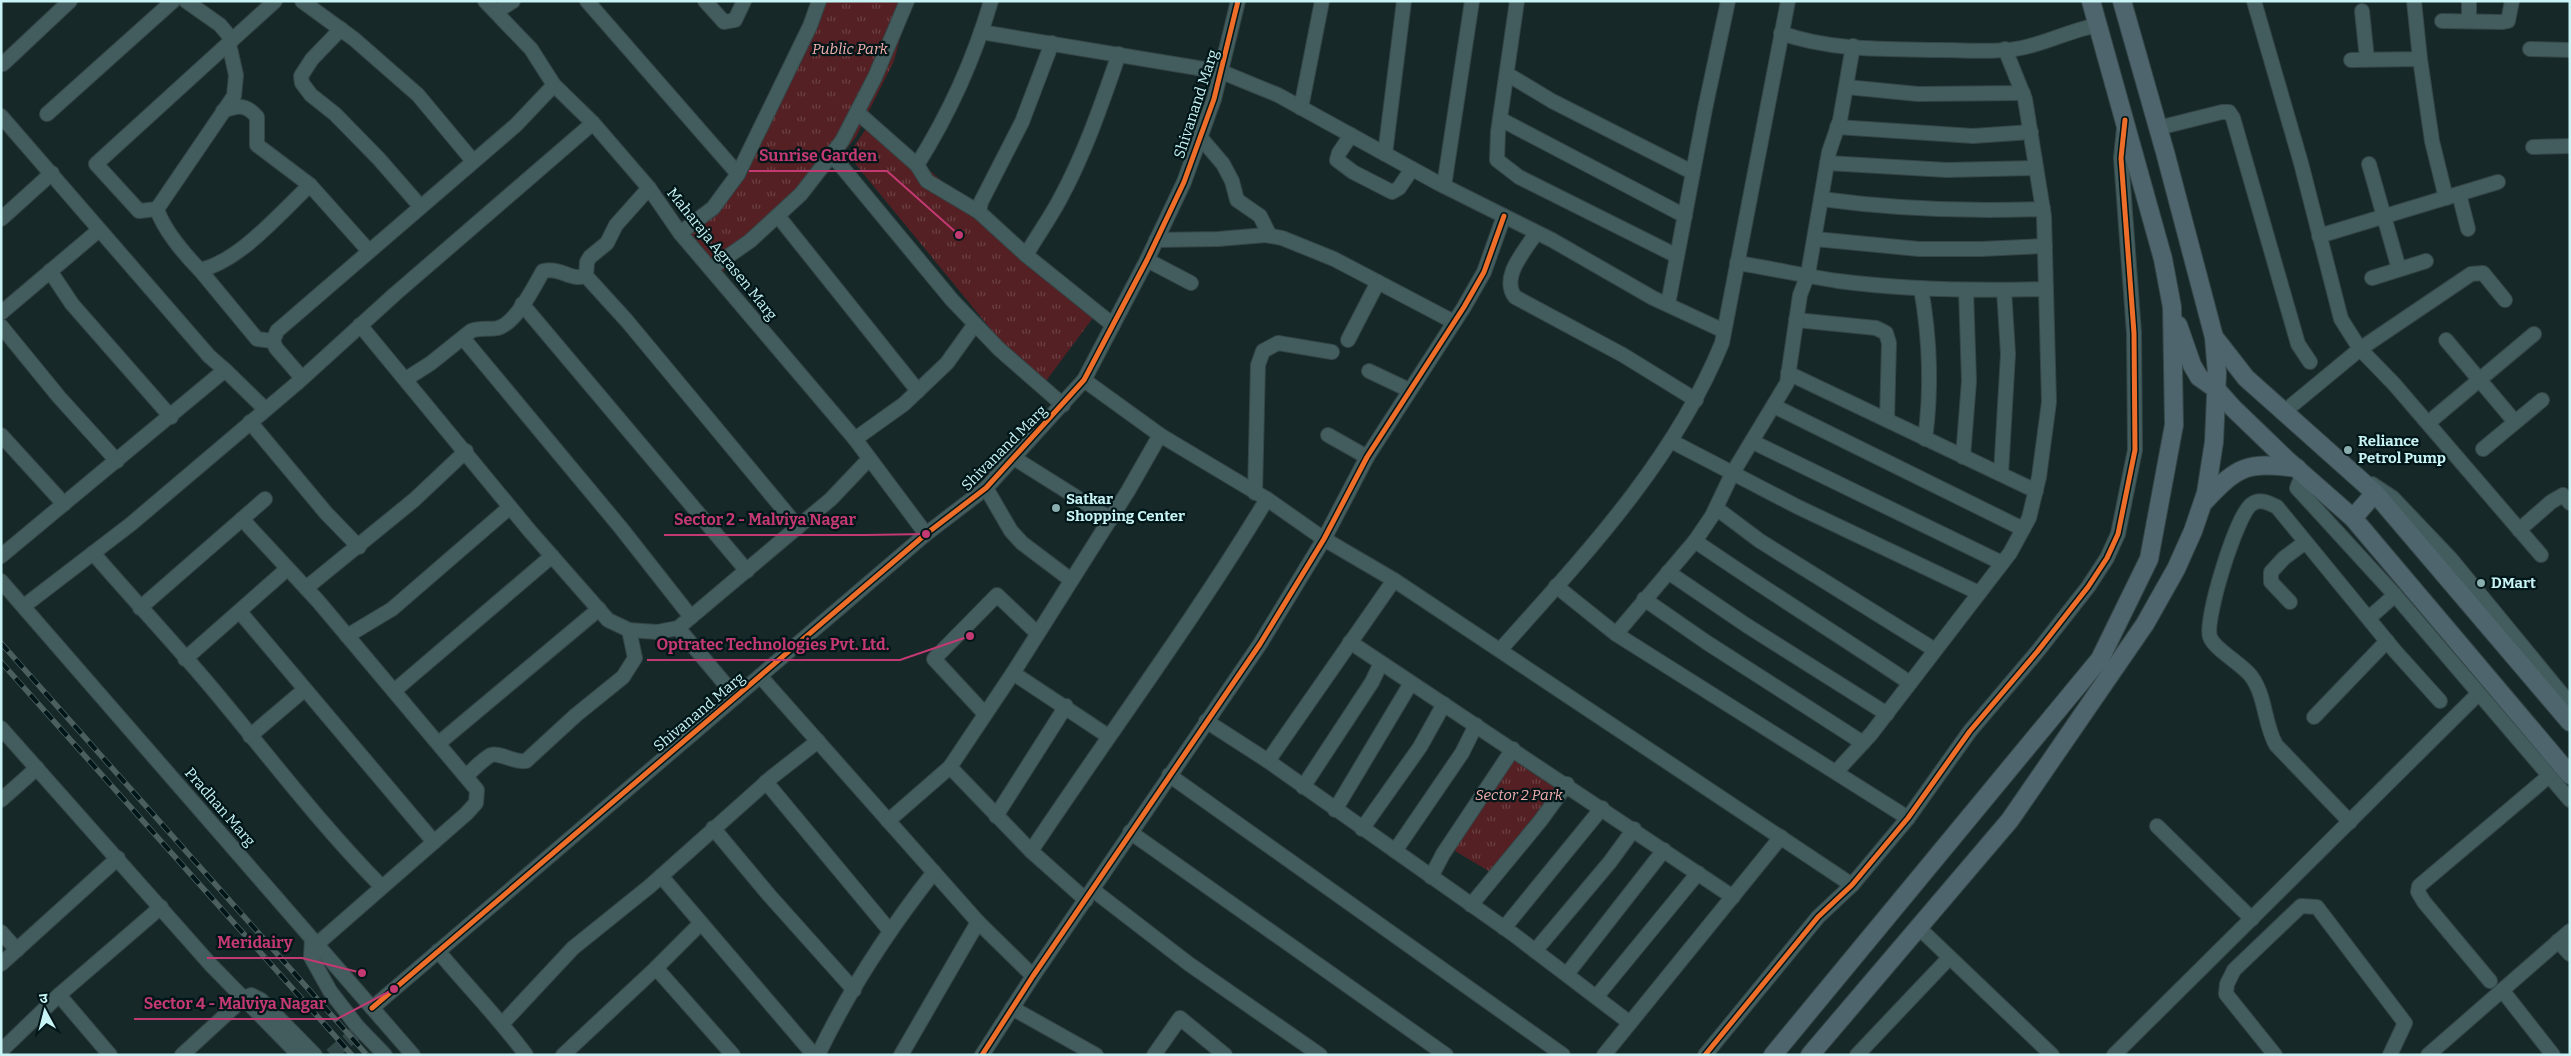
<svg xmlns="http://www.w3.org/2000/svg" width="2571" height="1056" font-family="Bitter,'Noto Sans Devanagari',serif">
<style>
.park{fill:url(#park-tufts)}
.lines{fill:none;stroke-linecap:round;stroke-linejoin:round}
.minor-tunnel{stroke:#324747;stroke-width:14;stroke-dasharray:14 7;stroke-linecap:butt}
.minor-casing{stroke:#344647;stroke-width:16}
.major-casing{stroke:#344647;stroke-width:20}
.minor{stroke:#435c5d;stroke-width:14}
.major{stroke:#4e656d;stroke-width:18}
.rail-casing{stroke:#4c5f5f;stroke-width:5.5}
.rail{stroke:#001618;stroke-width:4;stroke-dasharray:11;stroke-linecap:butt}
.cycleway-casing{stroke:#001618;stroke-width:8}
.cycleway{stroke:#ee6e29;stroke-width:5}
.poi-dot{fill:#8aadae;stroke:#001618;stroke-width:2}
.labels{text-anchor:middle;dominant-baseline:central;stroke-width:4.5;stroke-linejoin:round;paint-order:stroke}
.park-label{font-size:15px;font-style:italic;fill:#f2aeac;stroke:#001618}
.street-label{font-size:15px;fill:#c8f4f6;stroke:#001618}
.poi-label{font-size:15px;font-weight:bold;fill:#c8f4f6;stroke:#001618;text-anchor:start}
.leader{fill:none;stroke:#c33972;stroke-width:2}
.callout-dot{fill:#c33972;stroke:#001618;stroke-width:2}
.callout-label{font-size:16px;text-anchor:middle;font-weight:bold;fill:#c33972;stroke:#001618;stroke-width:4.5;stroke-linejoin:round;paint-order:stroke}
</style>
<defs>
<pattern id="park-tufts" width="24" height="20" patternUnits="userSpaceOnUse" patternTransform="scale(1.25)"><rect width="24" height="20" fill="#542023"/><path d="M3 7l-1-3M5 7V3M7 7l1-3M15 17l-1-3M17 17v-4M19 17l1-3" fill="none" stroke="#6b4144"/></pattern>
</defs>
<rect width="100%" height="100%" fill="#172828"/>
<!-- park -->
<g class="park">
<path d="M 820,1 L 910,1 L 894,61 L 856,137 L 813,191 L 719,275 L 684,229 L 742,175 L 777,111 Z"/>
<path d="M 872,120 L 1095,315 L 1040,389 L 848,155 Z"/>
<path d="M 1513,752 L 1564,785 L 1492,873 L 1450,848 Z"/>
</g>
<g class="lines">
<!-- minor-tunnel -->
<path class="minor-tunnel" d="M 331,1055 L 355,1034"/>
<defs>
<g id="minor">
<path d="M 186,1 L 220,25 L 230,37 L 229,44 L 236,75 L 234,96 L 157,209 C 163,229 185,255 200,270 C 240,261 280,213 310,185"/>
<path d="M 302,1 L 354,39 L 418,95 L 473,161"/>
<path d="M 485,1 L 531,49 L 554,85 L 593,123 L 649,188 L 680,233 L 855,439 L 926,534"/>
<path d="M 587,1 L 738,174"/>
<path d="M 705,1 L 724,22 L 735,20 L 744,1"/>
<path d="M 1517,1 L 1498,132 L 1497,160 L 1519,177 L 1677,256"/>
<path d="M 2254,1 L 2301,163 L 2341,319 L 2360,349 L 2394,384 L 2541,555"/>
<path d="M 2362,11 L 2367,59"/>
<path d="M 496,12 L 513,1"/>
<path d="M 2442,21 L 2503,22 L 2508,21 L 2512,1"/>
<path d="M 2469,21 L 2469,1"/>
<path d="M 341,29 L 312,59 L 301,76 L 302,83 L 311,95 L 335,114 L 379,159 L 420,206"/>
<path d="M 981,32 L 1222,72 L 1278,95 L 1438,183 L 1552,240 L 1653,298 L 1724,331"/>
<path d="M 1781,33 C 1831,51 1888,49 1940,50 C 1967,50 1995,53 2021,48 C 2047,43 2071,30 2098,25"/>
<path d="M 1052,43 L 1022,122 L 981,202 L 979,212 L 1026,255 L 1113,325"/>
<path d="M 2530,49 L 2570,50"/>
<path d="M 2420,59 L 2432,141 L 2446,198"/>
<path d="M 2351,60 L 2420,59 L 2414,1"/>
<path d="M 3,64 L 70,1"/>
<path d="M 1507,74 L 1552,101 L 1692,172"/>
<path d="M 1846,87 L 1918,94 L 2023,93"/>
<path d="M 1301,108 L 1322,1"/>
<path d="M 223,111 C 238,105 246,104 257,117 L 257,145 L 310,185 L 368,250"/>
<path d="M 857,112 L 917,165 L 927,181 L 979,212"/>
<path d="M 47,114 L 173,1"/>
<path d="M 1,116 L 209,356 L 225,370 L 1,556"/>
<path d="M 1500,119 L 1685,216"/>
<path d="M 1837,127 L 1973,136 L 2031,132"/>
<path d="M 2158,128 L 2222,112 L 2229,112 L 2233,118 L 2298,344 L 2310,362"/>
<path d="M 1351,135 L 1339,153 L 1337,160 L 1353,172 L 1392,192 L 1399,188 L 1412,169"/>
<path d="M 1200,137 L 1223,164 L 1232,181 L 1237,200 L 1260,216 L 1270,236"/>
<path d="M 2533,147 L 2570,146"/>
<path d="M 1385,154 L 1404,1"/>
<path d="M 832,155 L 952,300 L 999,349 L 1063,405"/>
<path d="M 1827,163 L 1947,170 L 2036,168"/>
<path d="M 2369,164 L 2399,269"/>
<path d="M 917,165 C 949,114 974,59 991,1"/>
<path d="M 1444,186 L 1472,1"/>
<path d="M 2459,194 L 2468,229"/>
<path d="M 1821,199 C 1895,209 1968,212 2043,209"/>
<path d="M 157,209 L 139,211 L 96,164 L 275,1"/>
<path d="M 778,216 L 918,391"/>
<path d="M 1,219 L 52,173"/>
<path d="M 680,233 L 713,208 L 738,174 L 810,26 L 819,1"/>
<path d="M 1536,233 C 1525,251 1500,277 1515,297 L 1623,355 L 1696,400"/>
<path d="M 2319,236 L 2498,182"/>
<path d="M 1815,239 L 1919,249 L 1981,249 L 2045,246"/>
<path d="M 1156,240 L 1218,239 L 1266,235 L 1282,238 L 1334,259 L 1454,322"/>
<path d="M 1026,255 C 1037,236 1050,218 1060,199 C 1085,153 1102,103 1119,54"/>
<path d="M 1147,260 L 1191,283"/>
<path d="M 1737,263 C 1771,268 1804,276 1838,281 C 1907,290 1977,291 2046,289"/>
<path d="M 711,268 L 750,241 L 801,194 L 842,141 L 875,77 L 907,1"/>
<path d="M 200,270 L 257,339 L 273,341"/>
<path d="M 50,271 L 72,304 L 171,417"/>
<path d="M 586,276 L 627,321 L 798,527"/>
<path d="M 2372,278 L 2426,261"/>
<path d="M 1921,288 C 1930,339 1932,388 1925,439"/>
<path d="M 522,304 L 747,571"/>
<path d="M 1668,304 L 1705,109 L 1728,1"/>
<path d="M 1,313 L 99,230"/>
<path d="M 1796,320 L 1876,328 L 1886,333 L 1889,343 L 1887,420"/>
<path d="M 360,325 L 529,530 L 608,620 L 629,630 L 657,632 L 678,628 L 831,499 L 869,459"/>
<path d="M 1,326 L 59,397 L 117,461"/>
<path d="M 463,338 L 621,528 L 691,617"/>
<path d="M 1348,340 L 1378,282"/>
<path d="M 2446,340 L 2515,422"/>
<path d="M 225,370 L 265,409"/>
<path d="M 1369,371 L 1409,390"/>
<path d="M 1788,373 L 2036,491"/>
<path d="M 302,378 L 276,348 L 273,341 L 277,331 L 516,125 L 554,85"/>
<path d="M 406,379 L 431,363 L 471,331 C 480,327 489,330 498,328 C 516,323 534,287 543,271 C 562,267 570,281 586,276 L 587,262 L 590,257 L 607,243 L 616,225 L 649,188"/>
<path d="M 1084,380 L 1160,435 L 1267,499 L 1324,539 L 1394,580 L 1852,885"/>
<path d="M 1774,406 L 2023,529"/>
<path d="M 2285,411 L 2360,349 L 2471,274 L 2483,273 L 2505,300"/>
<path d="M 250,422 L 326,513 L 359,547"/>
<path d="M 2428,423 L 2534,334"/>
<path d="M 1,435 L 64,504"/>
<path d="M 1328,435 L 1367,457"/>
<path d="M 855,439 L 904,404 L 947,363 L 975,324"/>
<path d="M 1671,441 L 1798,507 L 1979,593"/>
<path d="M 1753,442 L 2002,563"/>
<path d="M 2483,449 L 2542,400"/>
<path d="M 1963,457 L 1969,381 L 1966,290"/>
<path d="M 1014,458 L 1111,519"/>
<path d="M 2303,473 L 2297,488 L 2395,595 L 2570,800"/>
<path d="M 2001,474 L 2008,354 L 2004,290"/>
<path d="M 2372,484 L 2393,498 L 2451,559 L 2570,704"/>
<path d="M 986,488 L 1011,531 L 1022,543 L 1071,580"/>
<path d="M 1255,493 L 1258,365 L 1263,351 L 1278,343 L 1332,352"/>
<path d="M 1716,508 L 1760,541 L 1935,650"/>
<path d="M 242,519 L 318,601 L 477,790 L 476,803 L 466,814 L 316,945"/>
<path d="M 2519,530 L 2551,502 L 2563,495 L 2570,503"/>
<path d="M 1695,541 C 1766,590 1839,635 1910,683"/>
<path d="M 93,553 C 132,598 173,642 211,687 C 268,755 319,823 381,886"/>
<path d="M 1668,572 L 1746,625 L 1887,714"/>
<path d="M 1,581 L 413,1055"/>
<path d="M 1556,586 L 1616,634 L 1908,818"/>
<path d="M 306,588 L 414,500 L 466,451"/>
<path d="M 1644,599 L 1706,642 L 1863,743"/>
<path d="M 2290,602 L 2271,582 L 2271,572 L 2284,558 L 2304,543"/>
<path d="M 24,606 L 131,524 L 296,384 L 395,294 L 593,123"/>
<path d="M 140,608 L 265,499"/>
<path d="M 240,612 L 434,842"/>
<path d="M 2369,618 L 2395,595"/>
<path d="M 678,628 L 736,697"/>
<path d="M 1616,634 L 1695,541 L 1712,516 L 1732,474 L 1787,383 L 1800,295 L 1808,274 L 1829,152 L 1840,120 L 1853,46"/>
<path d="M 347,636 L 392,609 L 510,507"/>
<path d="M 1350,642 L 1733,897"/>
<path d="M 1500,650 C 1584,556 1674,461 1722,343 L 1788,1"/>
<path d="M 185,659 L 287,569"/>
<path d="M 1013,673 L 1108,736"/>
<path d="M 760,676 L 978,922 L 1033,976"/>
<path d="M 394,691 L 552,556"/>
<path d="M 985,714 L 934,659 L 997,595 L 1037,633"/>
<path d="M 2314,717 L 2387,641"/>
<path d="M 1206,721 L 1268,761 L 1513,934 L 1630,1023"/>
<path d="M 1,728 L 211,965 L 299,1055"/>
<path d="M 250,736 L 304,690"/>
<path d="M 439,743 L 599,609"/>
<path d="M 1268,761 L 1394,580"/>
<path d="M 950,767 L 1031,851 L 1086,900"/>
<path d="M 1836,772 L 1871,734 L 2010,553 L 2029,518 L 2039,477 L 2049,402 L 2044,216 L 2025,99 L 2005,49"/>
<path d="M 1169,775 L 1563,1055"/>
<path d="M 466,776 C 473,770 483,759 491,755 C 499,752 515,763 526,761 L 576,715 L 623,677 L 635,658 L 629,630"/>
<path d="M 766,782 L 890,931"/>
<path d="M 1303,787 L 1372,682 L 1381,663"/>
<path d="M 1,800 L 37,768"/>
<path d="M 1335,810 L 1411,683"/>
<path d="M 996,816 L 1066,706"/>
<path d="M 888,821 L 950,767 L 1013,673 L 1128,491 L 1160,435"/>
<path d="M 2350,822 L 2276,745 C 2264,724 2266,696 2251,676 C 2242,664 2214,649 2210,637 C 2204,620 2237,513 2252,504 C 2260,498 2269,503 2277,507 L 2395,651 L 2440,701"/>
<path d="M 2157,826 L 2252,919"/>
<path d="M 713,828 L 769,895 L 854,990"/>
<path d="M 1362,829 L 1420,747 L 1444,704"/>
<path d="M 1130,832 L 1446,1055"/>
<path d="M 1031,851 C 1109,734 1194,620 1267,499"/>
<path d="M 1395,851 L 1462,753 L 1476,725"/>
<path d="M 661,876 L 814,1055"/>
<path d="M 1431,877 L 1443,854 L 1513,749"/>
<path d="M 1093,890 L 1189,964 L 1320,1055"/>
<path d="M 1471,905 L 1541,820 L 1567,784"/>
<path d="M 700,924 L 656,968 L 733,1055"/>
<path d="M 1918,927 L 2052,1055"/>
<path d="M 1504,928 L 1602,808"/>
<path d="M 1,932 L 17,950"/>
<path d="M 312,939 L 311,957 L 330,991 L 357,1026 L 385,1055"/>
<path d="M 2558,941 L 2570,954"/>
<path d="M 438,951 C 467,986 499,1018 526,1055"/>
<path d="M 1535,951 L 1610,862 L 1634,829"/>
<path d="M 1,964 L 118,858"/>
<path d="M 1567,974 L 1664,850"/>
<path d="M 2490,981 L 2424,902 L 2418,892 L 2419,886 L 2549,776"/>
<path d="M 2502,990 L 2553,1055"/>
<path d="M 59,995 L 110,1055"/>
<path d="M 1597,996 L 1698,873"/>
<path d="M 372,1008 L 926,534 L 986,488 L 1084,380 L 1147,260 L 1184,182 L 1214,99 L 1238,1"/>
<path d="M 1012,1008 L 1096,1055"/>
<path d="M 502,1024 L 573,948 L 650,886 L 772,777 L 818,741"/>
<path d="M 1,1051 L 59,995 L 161,907"/>
<path d="M 182,1055 L 244,998 L 251,995 L 261,1000 L 315,1055"/>
<path d="M 563,1055 L 656,968"/>
<path d="M 818,1055 C 849,990 890,928 934,872"/>
<path d="M 901,1055 L 978,922"/>
<path d="M 982,1055 L 1033,976 L 1260,644 L 1324,539 L 1367,457 L 1464,307 L 1484,272 L 1504,216"/>
<path d="M 1154,1055 L 1180,1018 L 1225,1055"/>
<path d="M 1604,1055 L 1781,837"/>
<path d="M 1705,1055 L 1818,917 L 1852,885 L 1908,818 L 1970,731 L 2037,652 L 2088,587 L 2107,558 L 2118,534 L 2135,450 L 2134,333 L 2121,158 L 2124,128"/>
<path d="M 1857,1055 L 1949,958"/>
<path d="M 2114,1055 L 2478,694"/>
<path d="M 2275,1055 L 2226,994 L 2227,984 L 2234,970 L 2301,906 L 2317,907 L 2405,1023 L 2390,1055"/>
<path d="M 2428,1055 L 2570,931"/>
</g>
<g id="major">
<path d="M 2178,325 L 2192,365 L 2199,377 L 2216,389 L 2233,408 L 2287,460 L 2353,518 L 2570,775"/>
<path d="M 2214,337 L 2246,378 L 2375,493 L 2570,722"/>
<path d="M 2204,502 C 2239,465 2246,462 2297,468"/>
<path d="M 2353,518 L 2375,493"/>
<path d="M 1773,1055 L 2100,659 L 2149,559 L 2174,425 L 2172,307 L 2163,259 L 2091,1"/>
<path d="M 1810,1055 L 2010,820 L 2145,624 L 2176,569 L 2193,531 L 2206,493 L 2214,442 L 2217,373 L 2214,337 L 2165,152 L 2122,1"/>
</g>
</defs>
<!-- minor casing -->
<use href="#minor" class="minor-casing"/>
<!-- major casing -->
<use href="#major" class="major-casing"/>
<!-- minor -->
<use href="#minor" class="minor"/>
<!-- major -->
<use href="#major" class="major"/>
<defs>
<g id="rail">
<path d="M 1,643 L 367,1055"/>
<path d="M 1,662 L 352,1055"/>
</g>
</defs>
<!-- rail casing -->
<use href="#rail" class="rail-casing"/>
<!-- rail -->
<use href="#rail" class="rail"/>
<defs>
<g id="cycleway">
<path d="M 372,1008 L 926,534 L 986,488 L 1084,380 L 1147,260 L 1184,182 L 1214,99 L 1238,1"/>
<path d="M 982,1055 L 1033,976 L 1260,644 L 1324,539 L 1367,457 L 1464,307 L 1484,272 L 1504,216"/>
<path d="M 1705,1055 L 1818,917 L 1852,885 L 1908,818 L 1970,731 L 2037,652 L 2088,587 L 2107,558 L 2118,534 L 2135,450 L 2134,333 L 2121,158 L 2125,120"/>
</g>
</defs>
<!-- cycleway casing -->
<use href="#cycleway" class="cycleway-casing"/>
<!-- cycleway -->
<use href="#cycleway" class="cycleway"/>
</g>
<!-- markers -->
<g class="poi-dot">
<circle cx="2348" cy="450" r="5"/>
<circle cx="1056" cy="508" r="5"/>
<circle cx="2481" cy="583" r="5"/>
</g>
<g class="labels">
<!-- park labels -->
<g class="park-label">
<text x="850" y="49">Public Park</text>
<text x="1519" y="795">Sector 2 Park</text>
</g>
<!-- street labels -->
<g class="street-label">
<text transform="translate(1196 104) rotate(-72)">Shivanand Marg</text>
<text transform="translate(722 254) rotate(51)">Maharaja Agrasen Marg</text>
<text transform="translate(1004 448) rotate(-45)">Shivanand Marg</text>
<text transform="translate(699 712) rotate(-40)">Shivanand Marg</text>
<text transform="translate(220 807) rotate(49)">Pradhan Marg</text>
</g>
<!-- poi labels -->
<g class="poi-label">
<text x="2358" y="441">Reliance<tspan x="2358" dy="17">Petrol Pump</tspan></text>
<text x="1066" y="499">Satkar<tspan x="1066" dy="17">Shopping Center</tspan></text>
<text x="2491" y="583">DMart</text>
</g>
</g>
<!-- callouts -->
<path class="leader" d="M959 235L887 171H749M926 534L866 535H664M970 636L900 660H647M362 973L302 958H207M394 989L337 1019H134"/>
<g class="callout-dot">
<circle cx="959" cy="235" r="5"/>
<circle cx="926" cy="534" r="5"/>
<circle cx="970" cy="636" r="5"/>
<circle cx="362" cy="973" r="5"/>
<circle cx="394" cy="989" r="5"/>
</g>
<g class="callout-label">
<text x="818" y="161">Sunrise Garden</text>
<text x="765" y="525">Sector 2 - Malviya Nagar</text>
<text x="773" y="650">Optratec Technologies Pvt. Ltd.</text>
<text x="255" y="948">Meridairy</text>
<text x="235" y="1009">Sector 4 - Malviya Nagar</text>
</g>
<!-- border -->
<rect width="2571" height="1056" fill="none" stroke="#c8f4f6" stroke-width="5"/>
<!-- north arrow -->
<g transform="translate(45 1011) rotate(353)" stroke="#001618" stroke-width="4" paint-order="stroke">
<path d="M0-4L9 19L0 12L-9 19Z" fill="#c8f4f6"/>
<text y="-8" font-size="14" font-weight="bold" text-anchor="middle" fill="#c8f4f6">उ</text>
</g>
</svg>
